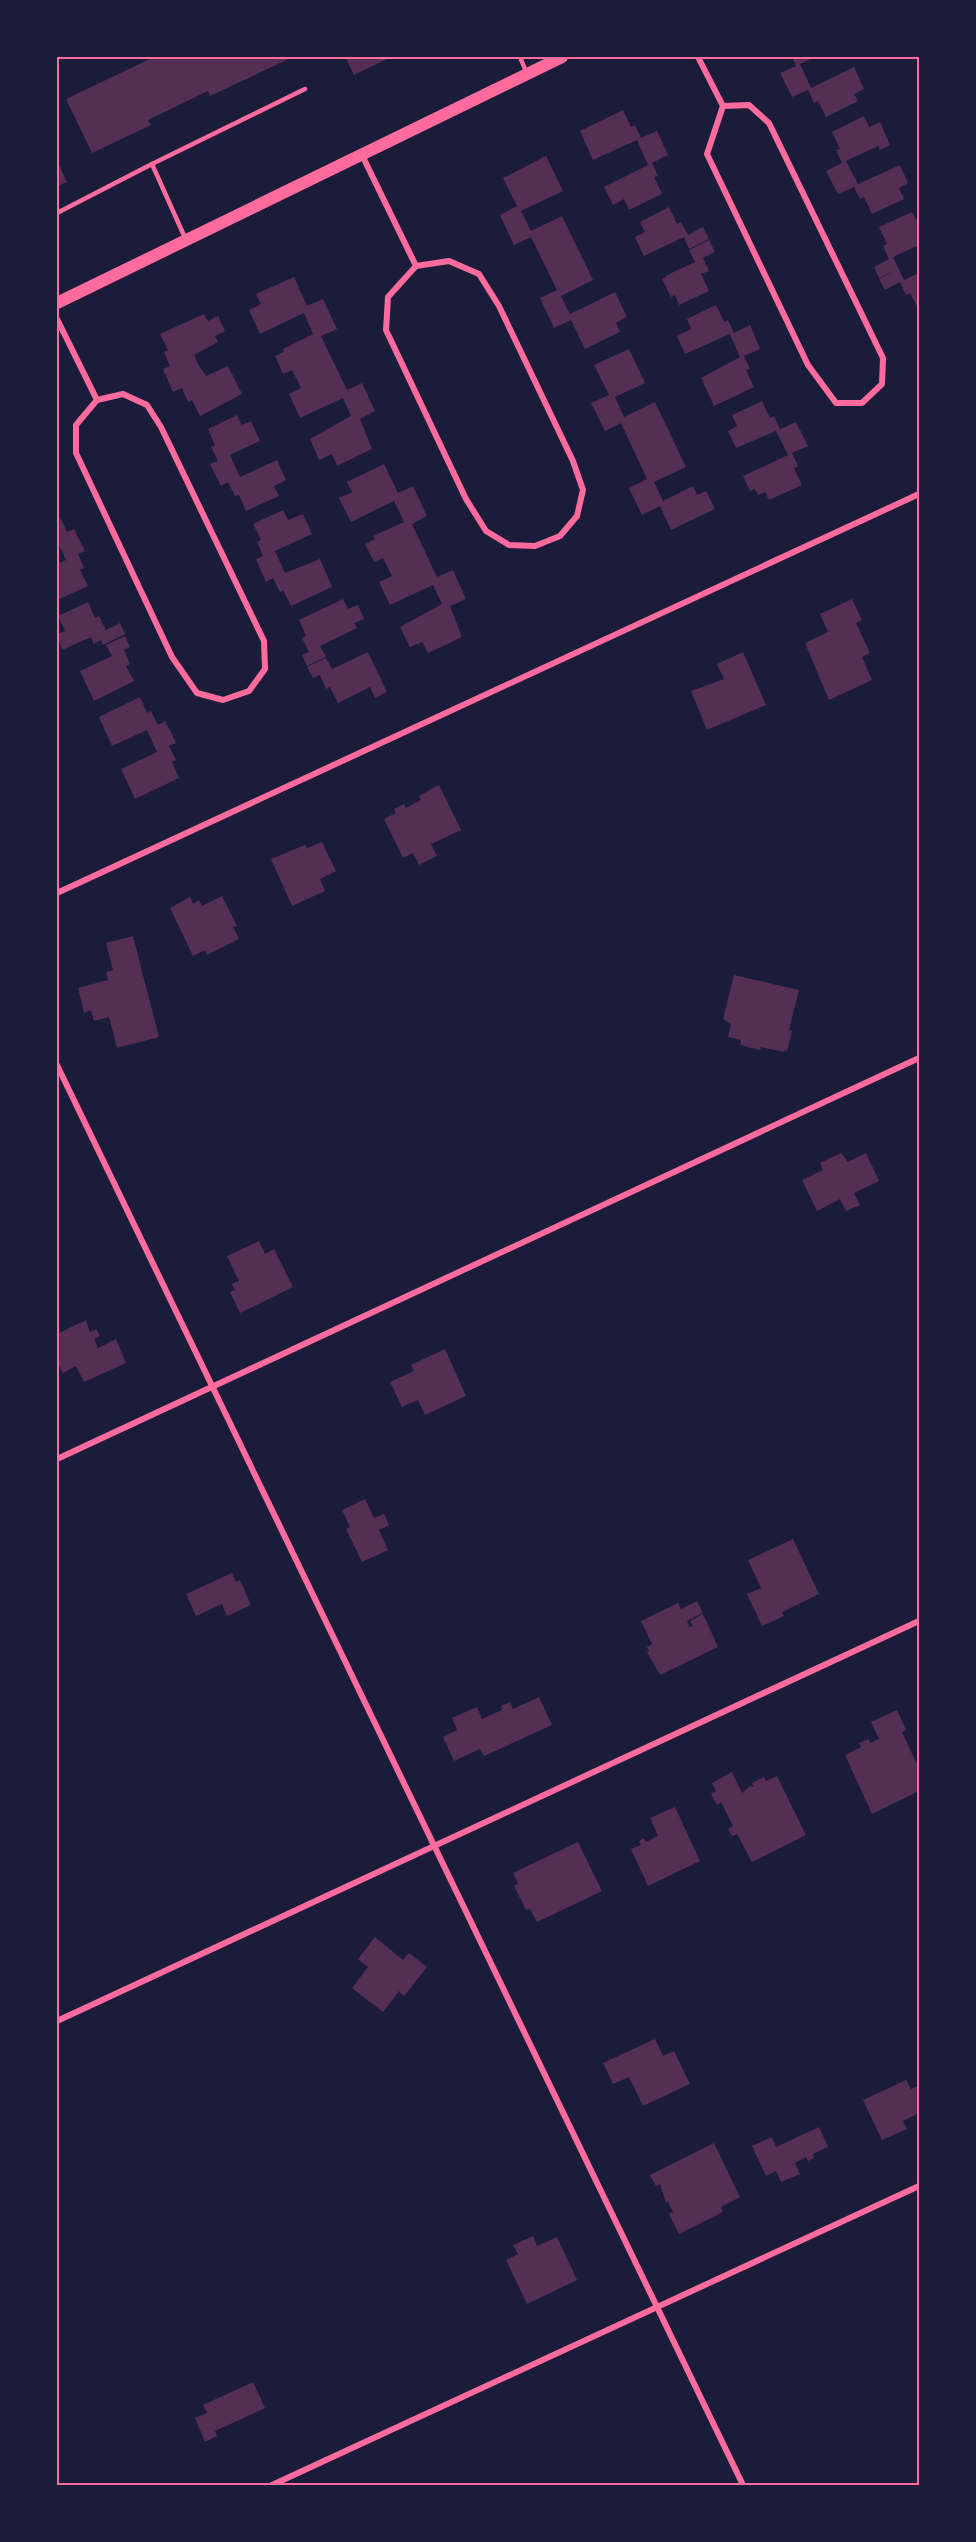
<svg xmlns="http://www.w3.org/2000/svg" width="976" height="2542" font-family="'Golos Text',sans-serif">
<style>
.building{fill:#542f53}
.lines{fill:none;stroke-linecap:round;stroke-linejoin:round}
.service{stroke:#ff6b9d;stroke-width:4.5}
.minor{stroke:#ff6b9d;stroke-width:6}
.secondary{stroke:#ff6b9d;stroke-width:12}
.neatline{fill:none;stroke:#ff6b9d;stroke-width:2}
</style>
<rect width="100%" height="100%" fill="#1b1b3a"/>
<!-- building -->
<g class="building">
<path d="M 154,57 L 293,57 L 210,96 L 208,91 L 148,120 L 151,125 L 92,153 L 66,99 Z"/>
<path d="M 345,57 L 391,57 L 354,75 Z"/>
<path d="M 792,57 L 814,57 L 800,64 L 811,88 L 854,67 L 864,89 L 854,94 L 858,101 L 826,117 L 818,101 L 814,103 L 808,90 L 792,97 L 780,73 L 796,66 Z"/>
<path d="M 623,110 L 631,127 L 635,125 L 641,138 L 657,131 L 668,155 L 652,163 L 658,176 L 654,177 L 662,194 L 629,210 L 624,199 L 613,205 L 604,187 L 648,165 L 637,140 L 593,160 L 580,131 Z"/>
<path d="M 864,116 L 869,127 L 880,122 L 890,145 L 880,150 L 878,146 L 846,161 L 858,184 L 900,165 L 908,183 L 899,188 L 904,199 L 872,214 L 864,197 L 860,199 L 854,187 L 838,194 L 826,171 L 842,163 L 836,150 L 840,149 L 832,132 Z"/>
<path d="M 546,156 L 563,191 L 521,211 L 531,231 L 562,216 L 593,280 L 561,296 L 570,314 L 615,292 L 627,317 L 616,323 L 620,332 L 585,349 L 571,320 L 554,328 L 540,298 L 557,290 L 531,237 L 514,245 L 500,215 L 517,206 L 503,178 Z"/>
<path d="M 57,161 L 67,182 L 57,186 Z"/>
<path d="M 669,207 L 677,224 L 681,222 L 688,235 L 703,227 L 709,239 L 689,249 L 684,237 L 644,256 L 635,237 L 645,232 L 640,222 Z"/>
<path d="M 912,212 L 916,220 L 919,218 L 919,245 L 893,257 L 904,280 L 919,273 L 919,310 L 910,293 L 906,295 L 900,282 L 885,290 L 879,279 L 895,271 L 879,278 L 874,267 L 889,259 L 883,246 L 887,244 L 879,227 Z"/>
<path d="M 709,240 L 715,252 L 703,258 L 709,271 L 701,274 L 709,291 L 679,305 L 675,295 L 671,297 L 662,279 L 666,277 L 665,276 L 695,262 L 689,250 Z"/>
<path d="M 294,277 L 307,306 L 323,299 L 337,329 L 321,336 L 347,390 L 362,383 L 375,411 L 360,419 L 372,449 L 337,466 L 332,454 L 319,460 L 310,439 L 351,416 L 343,398 L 300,418 L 289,394 L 301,388 L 292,370 L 283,374 L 275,356 L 284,352 L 283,349 L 313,334 L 304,313 L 260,334 L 249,310 L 261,304 L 256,294 Z"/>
<path d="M 716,305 L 724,322 L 728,320 L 734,333 L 750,325 L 760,349 L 744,356 L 750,369 L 746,370 L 754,387 L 714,406 L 701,378 L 740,357 L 730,334 L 685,354 L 677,336 L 691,329 L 687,319 Z"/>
<path d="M 204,314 L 208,321 L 218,316 L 225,331 L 215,336 L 218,342 L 194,355 L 199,366 L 206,376 L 228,366 L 242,394 L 200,416 L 192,400 L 188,402 L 182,388 L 173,392 L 163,369 L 170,366 L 164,352 L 168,350 L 160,334 Z"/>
<path d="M 629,349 L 645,383 L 615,397 L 624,417 L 655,402 L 686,467 L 654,482 L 663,501 L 693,486 L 697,495 L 706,491 L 715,509 L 671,530 L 660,506 L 642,515 L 629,488 L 647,479 L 621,423 L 605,431 L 591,403 L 609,395 L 594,365 Z"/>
<path d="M 762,401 L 770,418 L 774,416 L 780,429 L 796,422 L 808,446 L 792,453 L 798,466 L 794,468 L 802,485 L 769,500 L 765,492 L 758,495 L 755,489 L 750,491 L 743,476 L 788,455 L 776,431 L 736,448 L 728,431 L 737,426 L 732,415 Z"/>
<path d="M 237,415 L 242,425 L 251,421 L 260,441 L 230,455 L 240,477 L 277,460 L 286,480 L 274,486 L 279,496 L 246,511 L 239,495 L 235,496 L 228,482 L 221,486 L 210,464 L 218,461 L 211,447 L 215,445 L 208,429 Z"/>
<path d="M 384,464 L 398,493 L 413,486 L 427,516 L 412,524 L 437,577 L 453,570 L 466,599 L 450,606 L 462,637 L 428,653 L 422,642 L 410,647 L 400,627 L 442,604 L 433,585 L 390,605 L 379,582 L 392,576 L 383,558 L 374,562 L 365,544 L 375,539 L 373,536 L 404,522 L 394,501 L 351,522 L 339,498 L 352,492 L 347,482 Z"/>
<path d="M 283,510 L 288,520 L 303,514 L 312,534 L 275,551 L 285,573 L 320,559 L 332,587 L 291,606 L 283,590 L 280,592 L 273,578 L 266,582 L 261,571 L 256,559 L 263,556 L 257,542 L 261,540 L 253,524 Z"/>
<path d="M 61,519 L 67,532 L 74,529 L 85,551 L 78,554 L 84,568 L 80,570 L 88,586 L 57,600 L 57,564 L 66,560 L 57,541 L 57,521 Z"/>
<path d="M 343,599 L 348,609 L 358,605 L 364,619 L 354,623 L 357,628 L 320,646 L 326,657 L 307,666 L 302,655 L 309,652 L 302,638 L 306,636 L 299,620 Z"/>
<path d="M 852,599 L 862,620 L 856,623 L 870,653 L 862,657 L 872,680 L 829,700 L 805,643 L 828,632 L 820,614 Z"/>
<path d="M 88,602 L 95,618 L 99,616 L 106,630 L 120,623 L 125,634 L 103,645 L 101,640 L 94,644 L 91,637 L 62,650 L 57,634 L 65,631 L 58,616 Z"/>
<path d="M 125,636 L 130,647 L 124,650 L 130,664 L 126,666 L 134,681 L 94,701 L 80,671 L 112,656 L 106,645 Z"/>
<path d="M 368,652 L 387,692 L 375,698 L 370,687 L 338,703 L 330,687 L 326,689 L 320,675 L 313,678 L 307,667 L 326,658 L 332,669 Z"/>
<path d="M 743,652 L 766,705 L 707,730 L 691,691 L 724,679 L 717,664 Z"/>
<path d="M 140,697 L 147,713 L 151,711 L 158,725 L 165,721 L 171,732 L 176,743 L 169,746 L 176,760 L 172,762 L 179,778 L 135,799 L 121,769 L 157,752 L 147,730 L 112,746 L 99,717 Z"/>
<path d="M 439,785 L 461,830 L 431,844 L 437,856 L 419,865 L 413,853 L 403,858 L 384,819 L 396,813 L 394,809 L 404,804 L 406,808 L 421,800 L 419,796 Z"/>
<path d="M 322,842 L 336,871 L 320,879 L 325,891 L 292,906 L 271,859 L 305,845 L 307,848 Z"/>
<path d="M 222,896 L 237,926 L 233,927 L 239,939 L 207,955 L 205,950 L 193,956 L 170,908 L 190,897 L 193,904 L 199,900 L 202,906 Z"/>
<path d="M 133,936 L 159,1037 L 117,1048 L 109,1017 L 94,1021 L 91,1010 L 84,1013 L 78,988 L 108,980 L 106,972 L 113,970 L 106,943 Z"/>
<path d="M 734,975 L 799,990 L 789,1030 L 792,1031 L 787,1051 L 784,1050 L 784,1052 L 761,1047 L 760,1050 L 740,1045 L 741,1040 L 728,1037 L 731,1024 L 723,1019 Z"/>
<path d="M 841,1153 L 848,1162 L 866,1153 L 879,1181 L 854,1193 L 860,1205 L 846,1211 L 840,1199 L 817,1211 L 802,1180 L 823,1170 L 820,1163 Z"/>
<path d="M 259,1241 L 265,1254 L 274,1249 L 293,1287 L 240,1313 L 230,1292 L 235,1290 L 232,1284 L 239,1281 L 227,1256 Z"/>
<path d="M 86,1320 L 90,1332 L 96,1329 L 100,1336 L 94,1339 L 98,1348 L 116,1339 L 126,1363 L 84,1382 L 76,1366 L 63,1373 L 57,1361 L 57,1334 Z"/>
<path d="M 445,1349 L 466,1396 L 425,1415 L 418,1400 L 402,1407 L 390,1382 L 414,1371 L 411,1365 Z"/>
<path d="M 365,1499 L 374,1518 L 384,1514 L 389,1525 L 379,1530 L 388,1550 L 362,1562 L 346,1529 L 350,1527 L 342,1510 Z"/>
<path d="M 793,1539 L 819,1594 L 782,1612 L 784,1616 L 762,1626 L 747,1594 L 761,1588 L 748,1560 Z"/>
<path d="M 232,1573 L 236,1582 L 240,1580 L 251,1605 L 227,1616 L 222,1604 L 196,1616 L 186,1594 Z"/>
<path d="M 697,1601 L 703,1613 L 687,1621 L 690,1627 L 693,1626 L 690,1621 L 703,1614 L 718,1647 L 660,1675 L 647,1652 L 649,1651 L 647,1647 L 652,1644 L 641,1621 L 678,1603 L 681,1609 Z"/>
<path d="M 539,1697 L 552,1725 L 484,1756 L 480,1749 L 454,1761 L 443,1737 L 457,1730 L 452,1718 L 477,1707 L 482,1719 L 502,1710 L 501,1706 L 510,1702 L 513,1709 Z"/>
<path d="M 897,1710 L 906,1730 L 902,1732 L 919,1769 L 919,1791 L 872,1814 L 845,1755 L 861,1747 L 859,1743 L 869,1739 L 870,1743 L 879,1739 L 871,1722 Z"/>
<path d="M 732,1772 L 742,1793 L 750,1786 L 754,1787 L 752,1783 L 764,1777 L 766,1781 L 777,1776 L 806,1835 L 752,1862 L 737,1834 L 732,1836 L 728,1829 L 733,1826 L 721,1802 L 717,1805 L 711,1794 L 716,1791 L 712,1783 Z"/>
<path d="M 675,1807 L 700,1861 L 648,1886 L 631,1849 L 641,1845 L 639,1841 L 644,1838 L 646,1842 L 658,1836 L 650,1818 Z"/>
<path d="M 578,1842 L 602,1891 L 537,1922 L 530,1909 L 526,1910 L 514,1886 L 518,1884 L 513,1873 Z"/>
<path d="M 375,1937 L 403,1960 L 409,1953 L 427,1967 L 404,1996 L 399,1991 L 383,2012 L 352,1988 L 368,1967 L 358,1959 Z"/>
<path d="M 655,2039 L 663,2056 L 674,2051 L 690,2084 L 643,2106 L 629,2077 L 613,2084 L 603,2063 Z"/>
<path d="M 906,2080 L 911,2089 L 919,2086 L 919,2113 L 903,2121 L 907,2129 L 882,2140 L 863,2100 Z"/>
<path d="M 819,2127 L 828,2147 L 813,2154 L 814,2158 L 808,2161 L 806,2157 L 795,2163 L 800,2174 L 781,2182 L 776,2171 L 766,2176 L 752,2146 L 772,2137 L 776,2147 Z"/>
<path d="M 714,2143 L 740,2197 L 721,2207 L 723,2212 L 679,2234 L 669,2214 L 673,2212 L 668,2201 L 666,2203 L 660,2184 L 656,2186 L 650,2175 Z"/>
<path d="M 533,2236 L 537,2246 L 557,2237 L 577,2280 L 527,2304 L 506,2260 L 518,2254 L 513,2245 Z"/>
<path d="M 253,2382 L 265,2408 L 215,2431 L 217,2436 L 205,2442 L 195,2418 L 207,2413 L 203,2405 Z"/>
</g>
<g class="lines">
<!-- service -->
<g class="service">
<path d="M 520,57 L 527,74"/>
<path d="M 57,213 L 152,164"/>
<path d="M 186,240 L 152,164 L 305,89"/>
</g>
<!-- minor -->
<g class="minor">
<path d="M 698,57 L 723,106"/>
<path d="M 749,105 L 769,123 L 883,358 L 882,384 L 862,403 L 836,403 L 808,365 L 707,154 L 723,106 Z"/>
<path d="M 362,155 L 416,266"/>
<path d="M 449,261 L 479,274 L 499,306 L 573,461 L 583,490 L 577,516 L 560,536 L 535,546 L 509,545 L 486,531 L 466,499 L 386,330 L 388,297 L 416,266 Z"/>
<path d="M 57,319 L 97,400"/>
<path d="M 123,394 L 147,405 L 161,427 L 264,641 L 265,669 L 249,691 L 223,700 L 197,693 L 172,657 L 76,453 L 76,425 L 97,400 Z"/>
<path d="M 57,893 L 919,494"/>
<path d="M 57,1065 L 743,2485"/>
<path d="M 57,1459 L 919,1058"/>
<path d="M 57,2021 L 919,1621"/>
<path d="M 272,2485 L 919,2186"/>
</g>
<!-- secondary -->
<path class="secondary" d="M 57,303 L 562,57"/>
</g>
<!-- border -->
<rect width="976" height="2542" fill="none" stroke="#1b1b3a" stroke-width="117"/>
<rect x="58" y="58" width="860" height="2426" class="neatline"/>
</svg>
